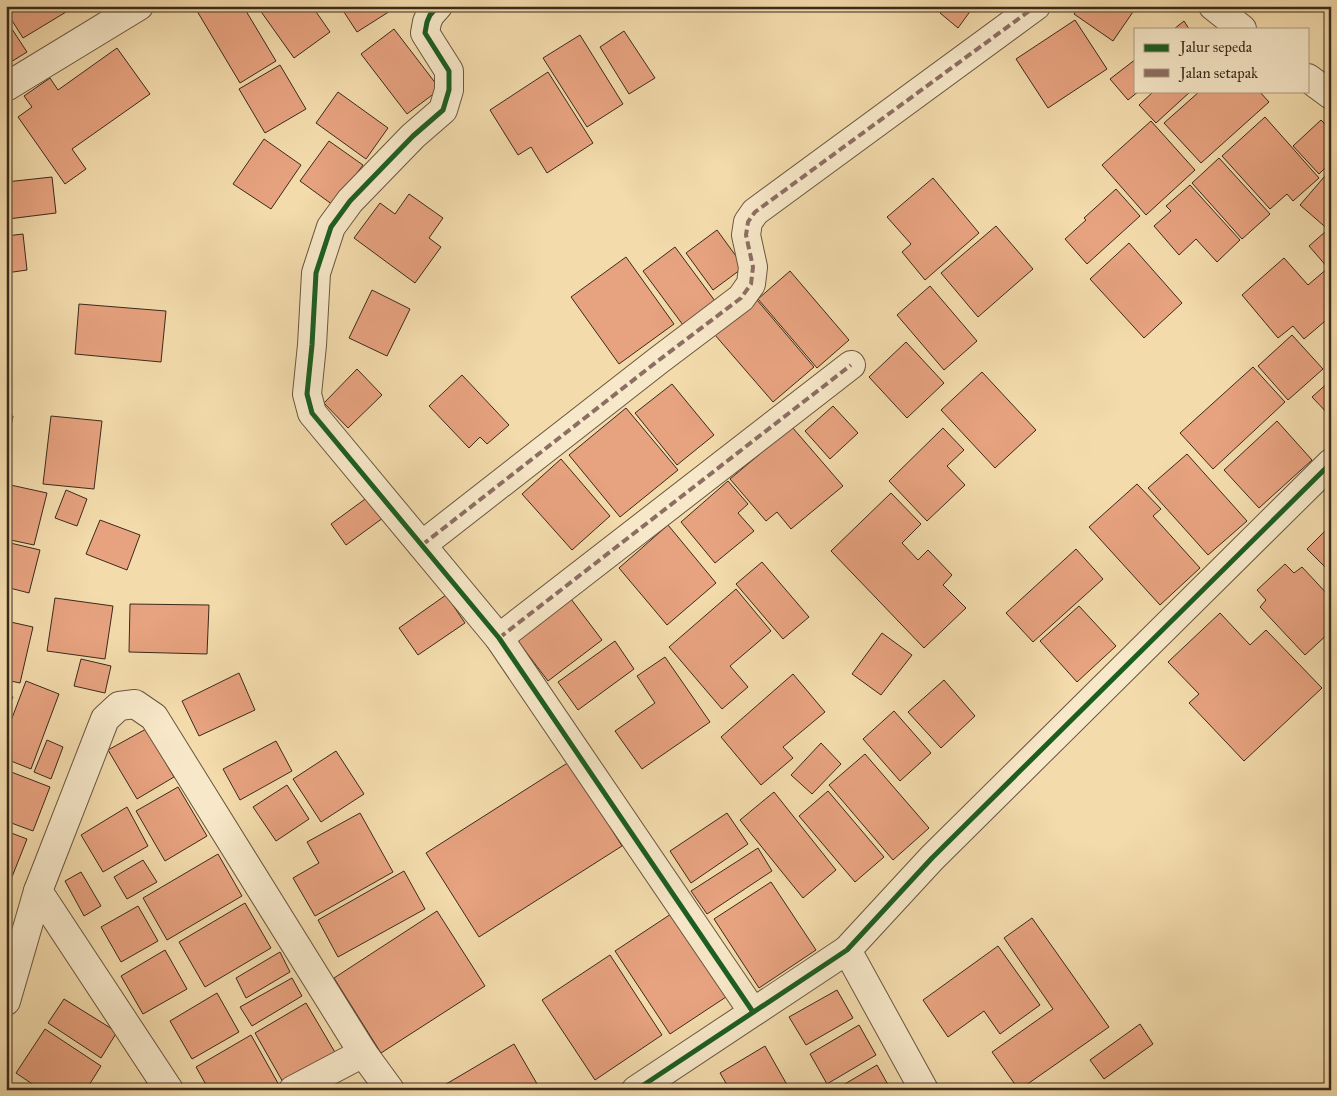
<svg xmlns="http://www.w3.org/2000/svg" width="1337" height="1096" font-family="'IM FELL Great Primer',serif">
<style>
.building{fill:#e7a27f;stroke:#3b2a1b}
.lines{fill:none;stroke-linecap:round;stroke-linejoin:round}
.minor-casing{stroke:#69563f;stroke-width:30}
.tertiary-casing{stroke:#69563f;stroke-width:30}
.minor{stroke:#f7e8c9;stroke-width:28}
.tertiary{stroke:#f7e8c9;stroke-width:28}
.quiet{stroke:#8d6e63;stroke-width:4;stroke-dasharray:8 4;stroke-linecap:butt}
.cycleway-casing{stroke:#f7e8c9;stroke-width:8}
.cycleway{stroke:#1b5e20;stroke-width:5}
</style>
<rect width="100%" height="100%" fill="#f3dbac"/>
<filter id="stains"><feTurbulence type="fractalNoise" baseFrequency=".004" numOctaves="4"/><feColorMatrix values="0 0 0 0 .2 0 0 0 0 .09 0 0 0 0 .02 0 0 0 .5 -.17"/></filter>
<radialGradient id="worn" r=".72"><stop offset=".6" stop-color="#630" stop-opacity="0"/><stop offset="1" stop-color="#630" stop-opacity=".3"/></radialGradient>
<!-- building -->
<g class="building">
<path d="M 6,6 L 69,6 L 71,9 L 23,38 L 6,11 Z"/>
<path d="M 194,6 L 243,6 L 276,61 L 240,83 Z"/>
<path d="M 257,6 L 312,6 L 330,32 L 294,58 Z"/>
<path d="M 340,6 L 398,6 L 357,32 Z"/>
<path d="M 945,6 L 974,6 L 958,28 L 940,13 Z"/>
<path d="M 1079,6 L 1137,6 L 1113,41 L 1074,14 Z"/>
<path d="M 6,20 L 27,52 L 6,65 Z"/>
<path d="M 1075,20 L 1107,69 L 1048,108 L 1016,59 Z"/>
<path d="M 1184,21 L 1189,29 L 1174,29 Z"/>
<path d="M 394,29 L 440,89 L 407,114 L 361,54 Z"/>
<path d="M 624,31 L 655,78 L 629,94 L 600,47 Z"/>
<path d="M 580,35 L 623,104 L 587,127 L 543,58 Z"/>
<path d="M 117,48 L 150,94 L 72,149 L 86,169 L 65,184 L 18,117 L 32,107 L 24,96 L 50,78 L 58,90 Z"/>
<path d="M 1136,59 L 1136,91 L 1139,91 L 1128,100 L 1110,79 Z"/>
<path d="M 280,65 L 306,109 L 265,133 L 239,89 Z"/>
<path d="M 548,72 L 593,143 L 547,173 L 531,147 L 518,155 L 490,110 Z"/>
<path d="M 1154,91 L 1191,91 L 1156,123 L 1139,105 Z"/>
<path d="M 1200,91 L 1259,91 L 1269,102 L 1201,163 L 1164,123 Z"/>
<path d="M 338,92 L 388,128 L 366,159 L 316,123 Z"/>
<path d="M 1265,117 L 1319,178 L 1293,201 L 1287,194 L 1270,209 L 1222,156 Z"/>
<path d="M 1321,120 L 1331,130 L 1331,162 L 1319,174 L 1293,146 Z"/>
<path d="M 1151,121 L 1195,170 L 1146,215 L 1102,165 Z"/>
<path d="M 264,139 L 301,165 L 271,209 L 233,184 Z"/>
<path d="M 329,141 L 363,165 L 333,205 L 300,181 Z"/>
<path d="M 1219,158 L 1270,214 L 1242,239 L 1192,183 Z"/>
<path d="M 1331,169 L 1331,232 L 1300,205 Z"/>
<path d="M 52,177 L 56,213 L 8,219 L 6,204 L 6,182 Z"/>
<path d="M 933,178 L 979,233 L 925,280 L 902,252 L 911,244 L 887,217 Z"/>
<path d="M 1190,185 L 1240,240 L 1217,262 L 1196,239 L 1179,255 L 1154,226 L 1171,211 L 1166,206 Z"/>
<path d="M 1116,189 L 1140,216 L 1087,264 L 1065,239 L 1086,220 L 1084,218 Z"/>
<path d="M 409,194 L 443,218 L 429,238 L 441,247 L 415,283 L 354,238 L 380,203 L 395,214 Z"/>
<path d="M 996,226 L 1033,269 L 978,317 L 941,273 Z"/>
<path d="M 717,230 L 744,267 L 713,290 L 686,253 Z"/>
<path d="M 1325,232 L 1331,238 L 1331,316 L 1304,339 L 1293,326 L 1278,338 L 1242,295 L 1284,258 L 1308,285 L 1328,268 L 1309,246 Z"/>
<path d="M 23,234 L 27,270 L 6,273 L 6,236 Z"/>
<path d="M 1129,243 L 1182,303 L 1144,338 L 1090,279 Z"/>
<path d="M 675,247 L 715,301 L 683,325 L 643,271 Z"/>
<path d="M 626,257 L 674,324 L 619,364 L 571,297 Z"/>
<path d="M 790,271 L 849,340 L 817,368 L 758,299 Z"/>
<path d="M 930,286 L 977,341 L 944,370 L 897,315 Z"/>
<path d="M 372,290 L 410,309 L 387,356 L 349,338 Z"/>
<path d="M 757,300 L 814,367 L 773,402 L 715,335 Z"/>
<path d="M 79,304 L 166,311 L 161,362 L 75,354 Z"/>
<path d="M 1292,335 L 1323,369 L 1288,400 L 1258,366 Z"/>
<path d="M 906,342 L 944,383 L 907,418 L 869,377 Z"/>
<path d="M 1253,367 L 1285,402 L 1213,469 L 1180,433 Z"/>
<path d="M 357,369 L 382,395 L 348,428 L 324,403 Z"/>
<path d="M 982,372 L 1036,430 L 995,468 L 941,410 Z"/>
<path d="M 462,375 L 509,425 L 487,444 L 480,437 L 469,448 L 429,406 Z"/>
<path d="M 1331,380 L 1331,417 L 1312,397 Z"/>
<path d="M 672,384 L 714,435 L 677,465 L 635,413 Z"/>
<path d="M 833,406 L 858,433 L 830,459 L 805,431 Z"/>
<path d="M 626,408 L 678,470 L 620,517 L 569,455 Z"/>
<path d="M 6,415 L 13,416 L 6,455 Z"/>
<path d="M 51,416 L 102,421 L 94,489 L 43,484 Z"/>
<path d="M 1277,421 L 1312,460 L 1259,508 L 1224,470 Z"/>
<path d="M 792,427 L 843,486 L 791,529 L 777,512 L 766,521 L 730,479 Z"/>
<path d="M 943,428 L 964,450 L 947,466 L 965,485 L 927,521 L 889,481 Z"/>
<path d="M 1187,454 L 1247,521 L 1208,555 L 1148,488 Z"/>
<path d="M 561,459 L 610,516 L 572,550 L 522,494 Z"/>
<path d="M 728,481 L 748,504 L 738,513 L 754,531 L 715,563 L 681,522 Z"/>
<path d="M 6,484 L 47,493 L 34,545 L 6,539 Z"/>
<path d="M 1137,484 L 1161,509 L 1153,516 L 1200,568 L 1160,605 L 1089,527 Z"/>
<path d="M 66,490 L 87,499 L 77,526 L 55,518 Z"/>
<path d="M 891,493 L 921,524 L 902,543 L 918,560 L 928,550 L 952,575 L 943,585 L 966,608 L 924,648 L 831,551 Z"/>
<path d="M 372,494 L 387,515 L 346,545 L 331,524 Z"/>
<path d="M 100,520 L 140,535 L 127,570 L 86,554 Z"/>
<path d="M 668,525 L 716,583 L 667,625 L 619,568 Z"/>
<path d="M 1331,525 L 1331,573 L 1307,549 Z"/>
<path d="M 6,542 L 40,550 L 29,593 L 6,587 Z"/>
<path d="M 1076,549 L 1103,579 L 1033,642 L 1006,613 Z"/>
<path d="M 762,562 L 809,617 L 783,639 L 736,584 Z"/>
<path d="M 1285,564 L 1294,573 L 1302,567 L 1331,598 L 1331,631 L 1305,655 L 1260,607 L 1266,600 L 1257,590 Z"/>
<path d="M 736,589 L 771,631 L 730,666 L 748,687 L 722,709 L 669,647 Z"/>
<path d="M 446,595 L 465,623 L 418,655 L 399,628 Z"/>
<path d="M 55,598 L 113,606 L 105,659 L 47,651 Z"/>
<path d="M 571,599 L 602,640 L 548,681 L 517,640 Z"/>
<path d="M 130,604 L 209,605 L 207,654 L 129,652 Z"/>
<path d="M 1079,606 L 1116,646 L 1077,682 L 1040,641 Z"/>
<path d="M 1220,613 L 1250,645 L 1266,630 L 1322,688 L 1244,761 L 1189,703 L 1199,694 L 1168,662 Z"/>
<path d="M 6,621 L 33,627 L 20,683 L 6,680 Z"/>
<path d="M 882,633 L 912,655 L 881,695 L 852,674 Z"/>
<path d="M 615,641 L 634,669 L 578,710 L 558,682 Z"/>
<path d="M 665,657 L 710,722 L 642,769 L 615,731 L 655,703 L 637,676 Z"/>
<path d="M 81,659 L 111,666 L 105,693 L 74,686 Z"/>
<path d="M 239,673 L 255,710 L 199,736 L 182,701 Z"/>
<path d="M 793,674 L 825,712 L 783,747 L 793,758 L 761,785 L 721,737 Z"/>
<path d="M 944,680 L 975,716 L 941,748 L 908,712 Z"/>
<path d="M 26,681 L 59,694 L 31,769 L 6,759 L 6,734 Z"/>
<path d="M 6,694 L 13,697 L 6,714 Z"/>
<path d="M 894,711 L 931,753 L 900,781 L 863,739 Z"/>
<path d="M 146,729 L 174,777 L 137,799 L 108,750 Z"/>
<path d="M 47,740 L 63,747 L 51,779 L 34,772 Z"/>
<path d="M 276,741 L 292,771 L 240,800 L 223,769 Z"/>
<path d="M 821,743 L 841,764 L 812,794 L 791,775 Z"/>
<path d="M 336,751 L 364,794 L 321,822 L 293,779 Z"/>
<path d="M 865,754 L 929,828 L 893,860 L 829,785 Z"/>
<path d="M 569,762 L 622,846 L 479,937 L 426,853 Z"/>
<path d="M 6,770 L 50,787 L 33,831 L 6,821 Z"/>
<path d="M 287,785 L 309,819 L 276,841 L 253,807 Z"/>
<path d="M 178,787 L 207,836 L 165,861 L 136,811 Z"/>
<path d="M 828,791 L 884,857 L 855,882 L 799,816 Z"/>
<path d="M 774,792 L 836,870 L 803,898 L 740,820 Z"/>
<path d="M 127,807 L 148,846 L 103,872 L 81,835 Z"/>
<path d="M 360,813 L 393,872 L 315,916 L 293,878 L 319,863 L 307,842 Z"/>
<path d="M 727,813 L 748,844 L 691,883 L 670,851 Z"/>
<path d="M 6,831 L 27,839 L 6,892 Z"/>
<path d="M 758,848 L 772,871 L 707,914 L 691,891 Z"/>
<path d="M 218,854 L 242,896 L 167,940 L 143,898 Z"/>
<path d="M 143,860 L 157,882 L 127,899 L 114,877 Z"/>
<path d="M 404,871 L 425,909 L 338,957 L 318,920 Z"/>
<path d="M 81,872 L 101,906 L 84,916 L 65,881 Z"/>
<path d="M 771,882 L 816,950 L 759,988 L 714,919 Z"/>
<path d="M 245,903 L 271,948 L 205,987 L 179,942 Z"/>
<path d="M 138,906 L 158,941 L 121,962 L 101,927 Z"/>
<path d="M 437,911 L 485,986 L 381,1053 L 334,978 Z"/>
<path d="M 671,914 L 726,997 L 670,1034 L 615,951 Z"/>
<path d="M 1032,918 L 1109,1027 L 1019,1090 L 992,1052 L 1053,1009 L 1004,938 Z"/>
<path d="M 998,946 L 1040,1005 L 1000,1034 L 984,1011 L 948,1037 L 923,1000 Z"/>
<path d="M 165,950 L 187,989 L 143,1014 L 121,976 Z"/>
<path d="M 280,952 L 290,972 L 246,998 L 236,978 Z"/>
<path d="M 610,955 L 662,1035 L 595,1080 L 542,1000 Z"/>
<path d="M 292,978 L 302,996 L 252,1026 L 240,1007 Z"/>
<path d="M 837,990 L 853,1018 L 806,1045 L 789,1017 Z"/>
<path d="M 217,993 L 239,1032 L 192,1059 L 170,1021 Z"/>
<path d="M 64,999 L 117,1032 L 101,1058 L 48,1023 Z"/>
<path d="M 306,1003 L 336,1054 L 284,1084 L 255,1033 Z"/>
<path d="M 1140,1024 L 1153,1044 L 1104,1079 L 1090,1060 Z"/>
<path d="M 859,1025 L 876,1055 L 827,1084 L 810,1054 Z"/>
<path d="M 45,1029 L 101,1066 L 86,1090 L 41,1090 L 16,1073 Z"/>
<path d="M 251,1035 L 279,1085 L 272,1090 L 209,1090 L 196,1067 Z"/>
<path d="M 514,1044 L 540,1089 L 539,1090 L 436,1090 Z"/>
<path d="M 765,1046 L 790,1090 L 730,1090 L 720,1073 Z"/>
<path d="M 877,1065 L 891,1090 L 846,1090 L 843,1085 Z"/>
</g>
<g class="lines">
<defs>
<g id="minor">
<path d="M 438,6 L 430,15 L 427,22 L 425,33 L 449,71 L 449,90 L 443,110 L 413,136 L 350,201 L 331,227 L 316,273 L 312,345 L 307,394 L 312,413 L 499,638 L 753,1012"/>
<path d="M 6,87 L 139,6"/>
<path d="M 422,545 L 659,360 L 741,298 L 751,284 L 753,267 L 746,235 L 748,222 L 755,212 L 1036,6"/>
<path d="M 499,638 L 851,365"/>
<path d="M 38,891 L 169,1090"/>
<path d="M 847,950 L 924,1090"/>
<path d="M 6,1001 L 38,891 L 105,719 L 119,706 L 135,704 L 154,717 L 363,1053 L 390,1090"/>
<path d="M 293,1090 L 363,1053"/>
<path d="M 636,1090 L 847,950 L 932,858 L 1331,463"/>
</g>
<g id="tertiary">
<path d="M 1213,6 L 1242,29"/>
<path d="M 1308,78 L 1331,95"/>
</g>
</defs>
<!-- minor casing -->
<use href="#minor" class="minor-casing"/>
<!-- tertiary casing -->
<use href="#tertiary" class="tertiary-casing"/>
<!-- minor -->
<use href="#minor" class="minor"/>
<!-- tertiary -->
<use href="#tertiary" class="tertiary"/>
<!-- quiet -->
<g class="quiet">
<path d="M 422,545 L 659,360 L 741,298 L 751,284 L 753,267 L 746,235 L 748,222 L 755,212 L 1036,6"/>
<path d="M 499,638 L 851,365"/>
</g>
<defs>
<g id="cycleway">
<path d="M 438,6 L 430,15 L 427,22 L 425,33 L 449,71 L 449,90 L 443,110 L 413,136 L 350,201 L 331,227 L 316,273 L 312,345 L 307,394 L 312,413 L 499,638 L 753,1012"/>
<path d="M 636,1090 L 847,950 L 932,858 L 1331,463"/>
</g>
</defs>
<!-- cycleway casing -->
<use href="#cycleway" class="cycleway-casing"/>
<!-- cycleway -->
<use href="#cycleway" class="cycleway"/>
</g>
<!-- margin -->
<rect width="1337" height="1096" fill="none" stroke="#f3dbac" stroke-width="25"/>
<rect x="8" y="8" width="1322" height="1081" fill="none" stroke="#3b2a1b" stroke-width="2.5"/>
<rect x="12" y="12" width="1312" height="1071" fill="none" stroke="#3b2a1b"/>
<!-- legend -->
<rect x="1134" y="28" width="175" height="65" fill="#f7e8c9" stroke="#ac9c83"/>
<rect x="1144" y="44" width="25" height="8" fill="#1b5e20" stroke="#ac9c83"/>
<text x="1180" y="52" font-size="15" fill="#3b2a1b">Jalur sepeda</text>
<rect x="1144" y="69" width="25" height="8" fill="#8d6e63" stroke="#ac9c83"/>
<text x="1180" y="78" font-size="15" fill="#3b2a1b">Jalan setapak</text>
<rect width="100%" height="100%" filter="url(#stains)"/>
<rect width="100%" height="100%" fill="url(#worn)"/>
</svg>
